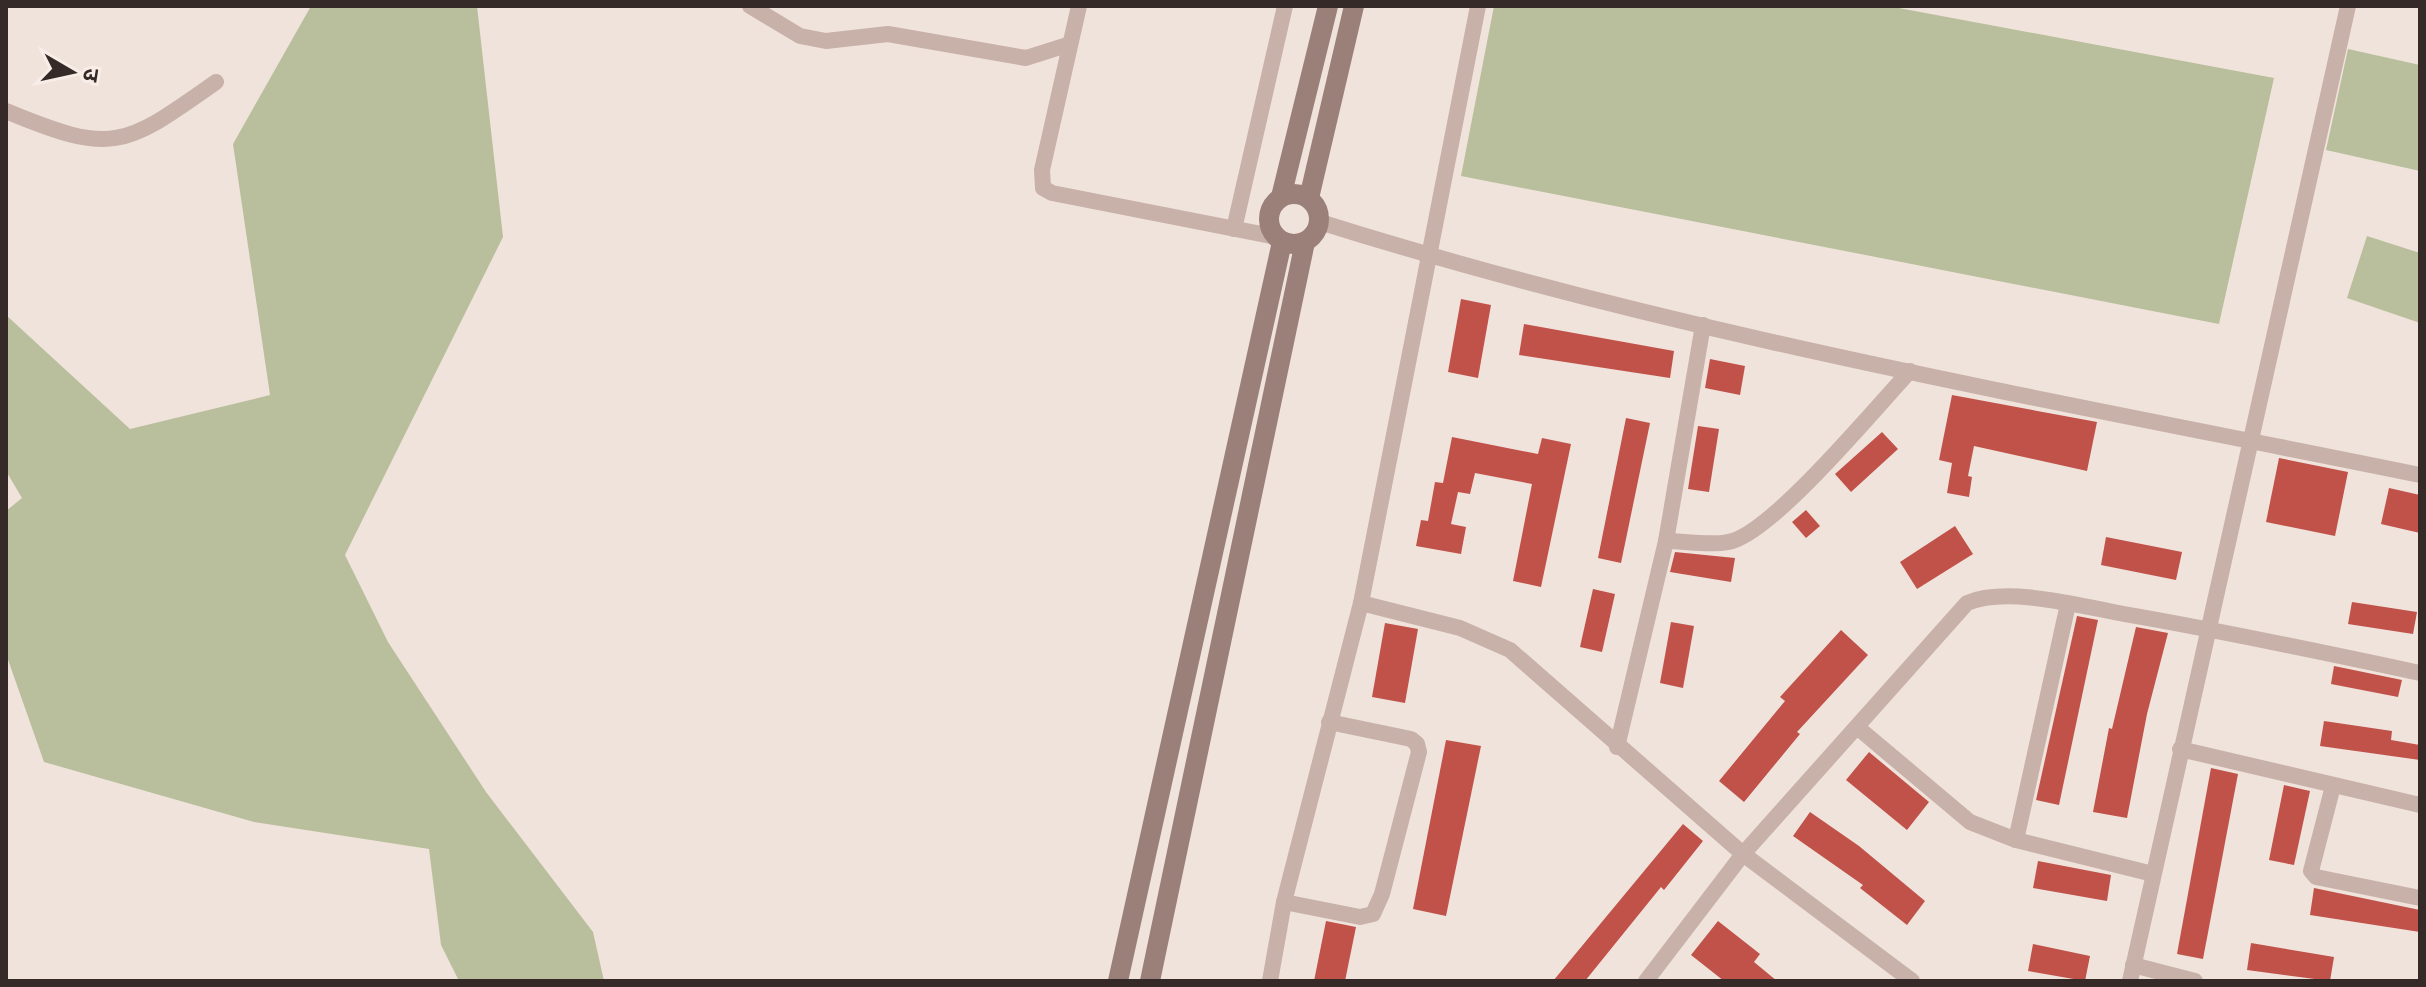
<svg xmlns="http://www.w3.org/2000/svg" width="2426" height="987" font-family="'Nunito Sans','Noto Sans Devanagari',sans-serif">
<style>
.green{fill:#b9bf9c}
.building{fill:#c0524a}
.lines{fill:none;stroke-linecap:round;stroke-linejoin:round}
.minor{stroke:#c8b1a8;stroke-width:16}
.secondary{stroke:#9b8079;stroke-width:20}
</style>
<rect width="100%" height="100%" fill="#f0e3db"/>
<!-- green -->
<g class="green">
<path d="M 311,6 L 477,6 L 503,237 L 345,555 L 388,642 L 486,792 L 593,932 L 604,981 L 459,981 L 441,945 L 429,849 L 254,822 L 44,762 L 6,654 L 6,511 L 22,498 L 6,471 L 6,315 L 130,429 L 270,395 L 233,144 Z"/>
<path d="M 1494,6 L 1888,6 L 2274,78 L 2219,324 L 1461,176 Z"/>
<path d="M 2348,49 L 2420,65 L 2420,171 L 2326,150 Z"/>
<path d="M 2367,236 L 2420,253 L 2420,323 L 2347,298 Z"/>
</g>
<!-- building -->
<g class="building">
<path d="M 1461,299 L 1491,305 L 1478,378 L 1448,372 Z"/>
<path d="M 1524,324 L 1674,351 L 1670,378 L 1519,355 Z"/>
<path d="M 1710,359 L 1745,366 L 1740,395 L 1705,388 Z"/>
<path d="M 1952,395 L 2097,422 L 2087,471 L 1974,446 L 1968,476 L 1972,477 L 1969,497 L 1947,493 L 1952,463 L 1939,460 Z"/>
<path d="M 1626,418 L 1650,423 L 1621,563 L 1598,558 Z"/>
<path d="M 1698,426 L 1719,429 L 1709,492 L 1688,489 Z"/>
<path d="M 1882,432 L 1898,449 L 1851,492 L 1835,474 Z"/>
<path d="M 1452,437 L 1538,454 L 1542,438 L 1571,444 L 1541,587 L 1513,581 L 1532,484 L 1475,473 L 1470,494 L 1458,492 L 1451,524 L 1466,527 L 1461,554 L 1416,546 L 1421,520 L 1428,521 L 1435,482 L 1443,483 Z"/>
<path d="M 2279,458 L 2348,472 L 2335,536 L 2266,522 Z"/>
<path d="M 2389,488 L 2420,495 L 2420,533 L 2381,524 Z"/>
<path d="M 1806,510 L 1820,526 L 1806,538 L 1792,522 Z"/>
<path d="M 1955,526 L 1973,554 L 1917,589 L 1900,562 Z"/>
<path d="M 2106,537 L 2182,552 L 2176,580 L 2101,565 Z"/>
<path d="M 1675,552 L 1735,558 L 1731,582 L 1670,572 Z"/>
<path d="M 1593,589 L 1615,594 L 1602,652 L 1580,647 Z"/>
<path d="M 2352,602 L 2417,612 L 2413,634 L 2348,624 Z"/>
<path d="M 2077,616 L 2098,620 L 2059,805 L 2036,800 Z"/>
<path d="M 1671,622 L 1694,626 L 1683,688 L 1660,683 Z"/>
<path d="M 1385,623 L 1418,629 L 1405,703 L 1372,697 Z"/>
<path d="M 2136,627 L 2168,633 L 2147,714 L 2127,818 L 2093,812 L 2109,728 L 2112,729 Z"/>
<path d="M 1841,630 L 1868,655 L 1797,732 L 1800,734 L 1744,802 L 1719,781 L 1785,701 L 1780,697 Z"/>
<path d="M 2334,666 L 2402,680 L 2398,697 L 2331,684 Z"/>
<path d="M 2324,721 L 2392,731 L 2391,740 L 2420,745 L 2420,760 L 2320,746 Z"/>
<path d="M 1446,740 L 1481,746 L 1446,916 L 1413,909 Z"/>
<path d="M 1869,752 L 1929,802 L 1907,830 L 1846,780 Z"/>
<path d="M 2211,768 L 2238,774 L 2203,959 L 2177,954 Z"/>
<path d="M 2284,785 L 2310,791 L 2294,865 L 2269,860 Z"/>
<path d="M 1810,812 L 1859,846 L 1925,901 L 1907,925 L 1860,888 L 1863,885 L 1793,836 Z"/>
<path d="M 1683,824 L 1703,841 L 1664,890 L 1661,887 L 1585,981 L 1553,981 Z"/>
<path d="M 2038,861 L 2111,875 L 2107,901 L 2033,888 Z"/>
<path d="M 2314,888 L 2420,910 L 2420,932 L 2310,915 Z"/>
<path d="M 1326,921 L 1356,927 L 1345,981 L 1314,981 Z"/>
<path d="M 1718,921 L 1760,954 L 1754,962 L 1777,981 L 1724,981 L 1691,955 Z"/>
<path d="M 2251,943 L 2334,957 L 2330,981 L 2247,970 Z"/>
<path d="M 2033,944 L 2090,956 L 2085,981 L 2028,971 Z"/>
</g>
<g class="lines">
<!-- minor -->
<g class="minor">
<path d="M 750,6 L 800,36 L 826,41 L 888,34 L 1026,58 L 1070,44"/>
<path d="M 1079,6 L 1042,170 L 1043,188 L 1052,193 L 1276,237"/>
<path d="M 6,111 C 114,156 124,147 216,82"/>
<path d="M 1320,222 C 1678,335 2052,400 2420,475"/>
<path d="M 1234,229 L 1285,6"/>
<path d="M 1666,541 C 1686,541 1709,546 1728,542 C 1770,536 1876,407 1910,371"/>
<path d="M 1361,603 L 1460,628 L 1510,650 L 1743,854 L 1912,981"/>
<path d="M 1857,727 L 1970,822 L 2016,840 L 2153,874"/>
<path d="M 1617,747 L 1666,541 L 1703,325"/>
<path d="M 2180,749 L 2420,805"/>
<path d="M 2333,786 L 2311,871 L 2316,877 L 2420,898"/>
<path d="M 2016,840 L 2068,604"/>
<path d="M 1284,902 L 1360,917 L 1373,914 L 1382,894 L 1419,752 L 1417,744 L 1411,739 L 1329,722"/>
<path d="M 2133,965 L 2195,981"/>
<path d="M 1270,981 L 1284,902 L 1361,603 L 1478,6"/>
<path d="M 1646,981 L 1743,854 L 1967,603 C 2007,586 2081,606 2124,614 C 2223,631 2322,652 2420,673"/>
<path d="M 2130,981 L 2348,6"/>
</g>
<!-- secondary -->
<g class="secondary">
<circle cx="1294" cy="219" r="25"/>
<path d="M 1281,197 L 1328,6"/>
<path d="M 1309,198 L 1354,6"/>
<path d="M 1118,981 L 1282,242"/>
<path d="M 1150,981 L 1305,242"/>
</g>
</g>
<!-- border -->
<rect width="2426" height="987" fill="none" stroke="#352a28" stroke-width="16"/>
<!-- north arrow -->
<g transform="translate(72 72) rotate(99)" stroke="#f8eee7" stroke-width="6" paint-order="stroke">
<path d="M0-6L14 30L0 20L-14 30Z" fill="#352a28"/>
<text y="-12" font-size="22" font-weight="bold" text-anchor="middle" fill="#352a28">उ</text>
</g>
</svg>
